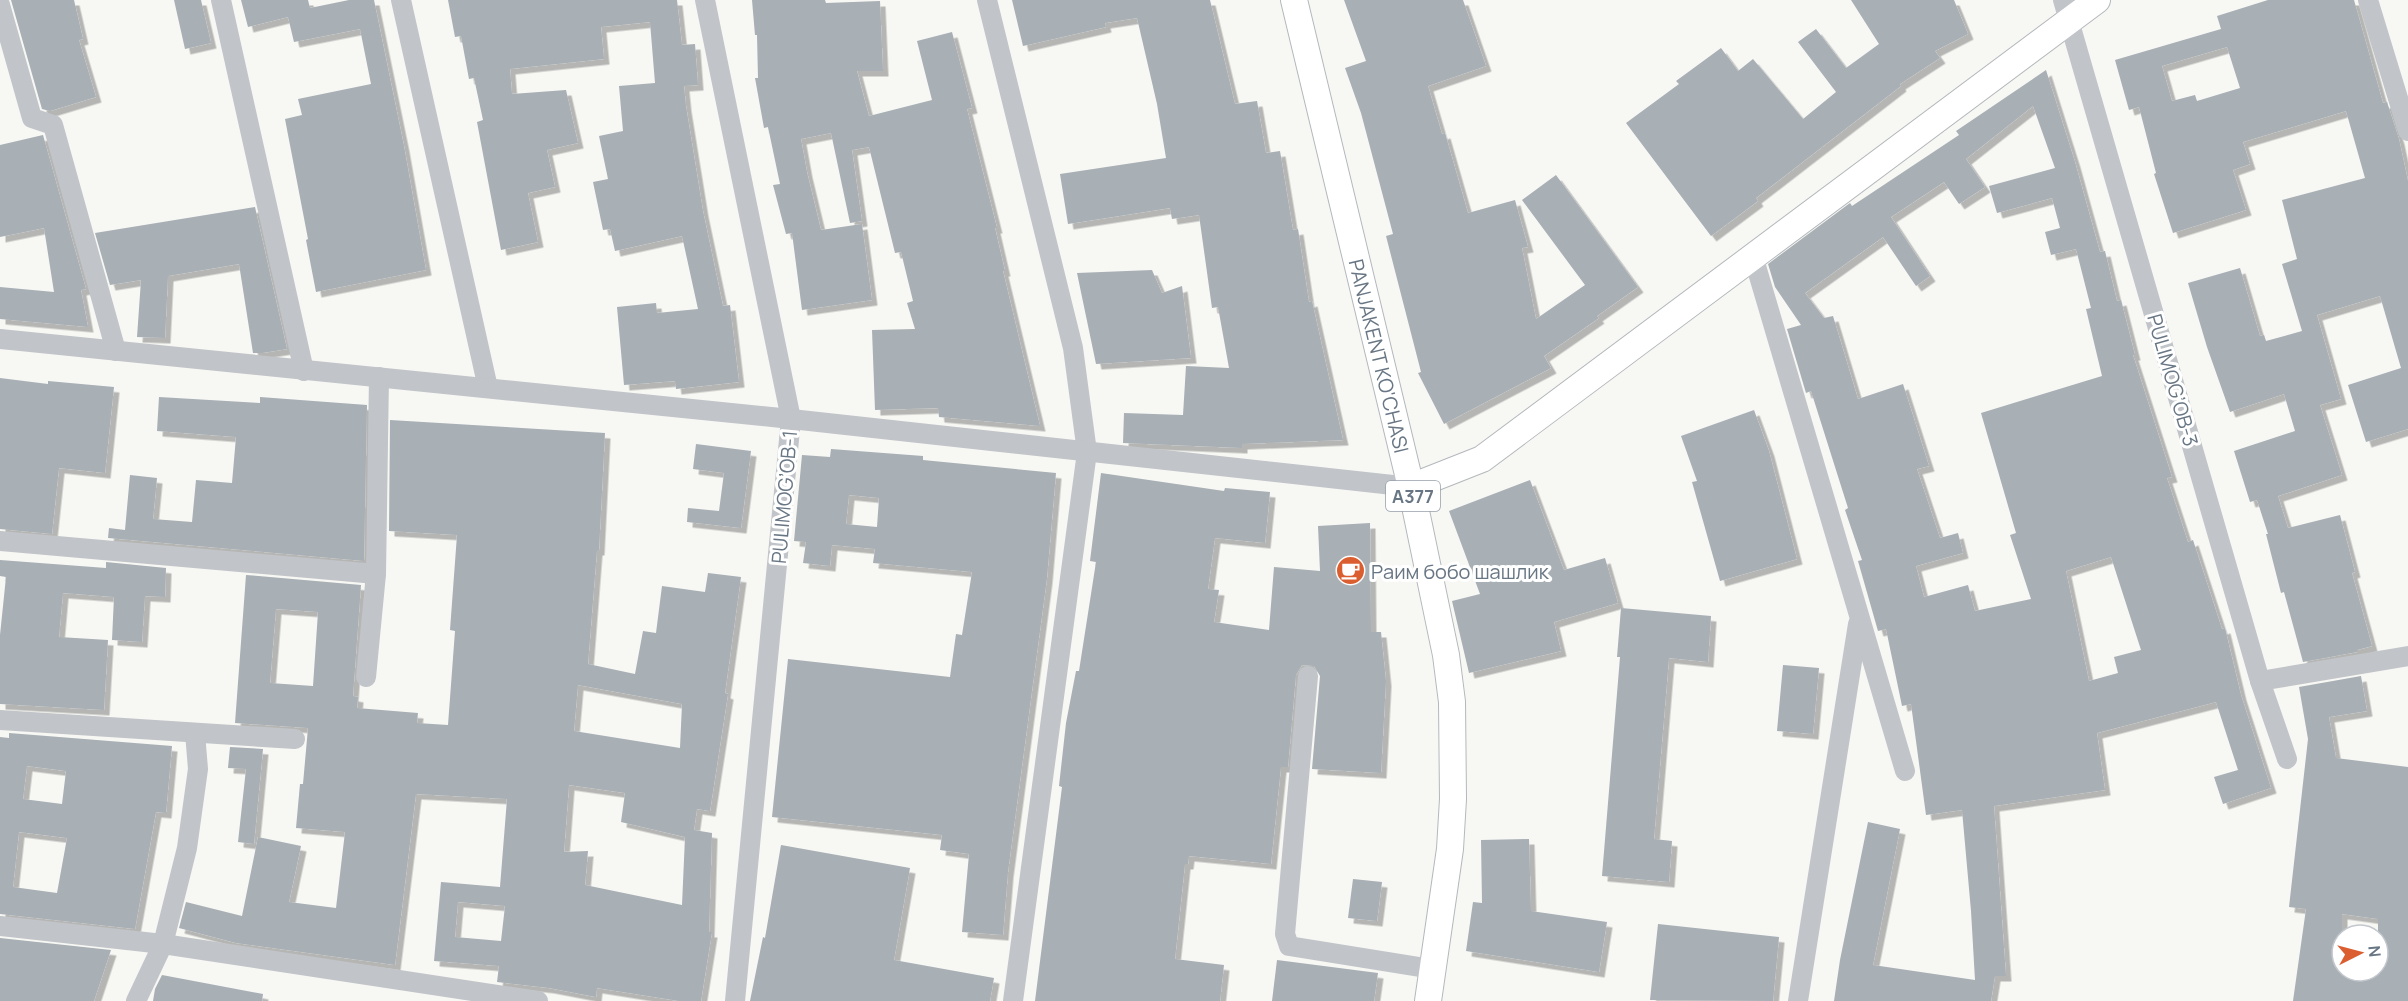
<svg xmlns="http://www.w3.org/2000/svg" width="2408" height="1001" font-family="Manrope,sans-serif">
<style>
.building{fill:#a8afb5;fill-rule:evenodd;filter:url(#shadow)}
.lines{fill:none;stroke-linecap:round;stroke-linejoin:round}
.major-casing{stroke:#b4b8bc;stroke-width:28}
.minor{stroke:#c1c4c8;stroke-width:20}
.major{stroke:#fff;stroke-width:26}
.labels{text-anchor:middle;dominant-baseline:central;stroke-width:6;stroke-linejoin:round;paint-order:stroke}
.shield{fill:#fff;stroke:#959fa9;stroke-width:1.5}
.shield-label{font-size:18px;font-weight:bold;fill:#687684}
.street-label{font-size:20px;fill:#687684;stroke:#fff}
.poi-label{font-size:20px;fill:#687684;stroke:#fff;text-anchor:start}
</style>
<defs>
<filter id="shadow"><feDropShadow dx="5.5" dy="5.5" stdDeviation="0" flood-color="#0004"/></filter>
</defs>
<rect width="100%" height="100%" fill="#f7f7f4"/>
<!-- building -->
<g class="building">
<path d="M 11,0 L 74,0 L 83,39 L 79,40 L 96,97 L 50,111 L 42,109 Z"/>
<path d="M 174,0 L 201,0 L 211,43 L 185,49 Z"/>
<path d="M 241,0 L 308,0 L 310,8 L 349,0 L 374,0 L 404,146 L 426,270 L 316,292 L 306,240 L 308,239 L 285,119 L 302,115 L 298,99 L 371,84 L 360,29 L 294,42 L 288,17 L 248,27 Z"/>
<path d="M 448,0 L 677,0 L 682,45 L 695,44 L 698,85 L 684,86 L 686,106 L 703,211 L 723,306 L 730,305 L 739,382 L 676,389 L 675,381 L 624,385 L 617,307 L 656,303 L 657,313 L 698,309 L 682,236 L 615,251 L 610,229 L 603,230 L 593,182 L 608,179 L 599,136 L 623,131 L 619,86 L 655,83 L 650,22 L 601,27 L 604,59 L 510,69 L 512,94 L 566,90 L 578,143 L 547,150 L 555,187 L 528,193 L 538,242 L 501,250 L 477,122 L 483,120 L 474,78 L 469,79 L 461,36 L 455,37 Z"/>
<path d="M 752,0 L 825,0 L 826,3 L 880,1 L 883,71 L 857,71 L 869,116 L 932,100 L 917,41 L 952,32 L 972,108 L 967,109 L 997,228 L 995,228 L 1005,271 L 1003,271 L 1040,426 L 939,417 L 938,408 L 875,410 L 872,330 L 915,329 L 907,303 L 913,301 L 901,252 L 895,253 L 869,147 L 852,150 L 862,221 L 850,223 L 831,133 L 801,139 L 807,172 L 821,230 L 862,224 L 872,300 L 802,310 L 792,233 L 786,234 L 773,185 L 780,184 L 768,127 L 764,128 L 755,78 L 758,78 L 757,35 L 755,35 Z"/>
<path d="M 1012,0 L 1210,0 L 1235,104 L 1257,101 L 1266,153 L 1280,151 L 1293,230 L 1298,229 L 1309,302 L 1312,301 L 1343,440 L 1242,444 L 1242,448 L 1123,443 L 1124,413 L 1183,415 L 1186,366 L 1229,368 L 1218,307 L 1212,308 L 1199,215 L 1172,219 L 1170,208 L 1068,224 L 1060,174 L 1166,158 L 1157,104 L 1137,18 L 1105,23 L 1106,27 L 1023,46 Z"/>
<path d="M 1344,0 L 1463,0 L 1486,66 L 1428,86 L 1442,134 L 1445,133 L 1468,213 L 1515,200 L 1528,247 L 1522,248 L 1536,319 L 1585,285 L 1522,200 L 1556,175 L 1638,287 L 1597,316 L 1599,318 L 1544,356 L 1551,368 L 1444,424 L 1418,373 L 1421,372 L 1386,236 L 1393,234 L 1361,113 L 1345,68 L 1366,61 Z"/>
<path d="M 1851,0 L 1954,0 L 1968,34 L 1935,51 L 1940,58 L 1900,84 L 1901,86 L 1756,198 L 1758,201 L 1711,236 L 1626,123 L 1679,84 L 1676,81 L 1721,48 L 1738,71 L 1753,59 L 1803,119 L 1836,92 L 1798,42 L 1816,29 L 1846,68 L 1879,44 Z"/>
<path d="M 2268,0 L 2354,0 L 2383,103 L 2387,102 L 2399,139 L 2408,181 L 2408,429 L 2366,442 L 2348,385 L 2401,368 L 2380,296 L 2317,315 L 2341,399 L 2320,405 L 2342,475 L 2278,496 L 2288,528 L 2340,515 L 2355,572 L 2352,573 L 2372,646 L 2357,650 L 2357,652 L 2303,662 L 2284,592 L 2281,593 L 2266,534 L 2268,534 L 2257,500 L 2250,502 L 2234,451 L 2295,431 L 2284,394 L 2230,412 L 2207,347 L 2188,283 L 2240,268 L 2260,336 L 2264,335 L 2266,341 L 2302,331 L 2282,264 L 2297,259 L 2282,200 L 2365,178 L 2346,111 L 2243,142 L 2250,164 L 2233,170 L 2246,210 L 2173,233 L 2154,174 L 2156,173 L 2139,107 L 2129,110 L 2115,60 L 2221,29 L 2217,16 ZM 2227,47 L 2240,88 L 2197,101 L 2195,95 L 2172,101 L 2162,66 Z"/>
<path d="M 2046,70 L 2075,162 L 2100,252 L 2105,251 L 2117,301 L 2121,300 L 2135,355 L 2133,355 L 2172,477 L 2167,478 L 2188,542 L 2193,540 L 2222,629 L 2225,628 L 2241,695 L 2271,788 L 2223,804 L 2214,777 L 2238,770 L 2216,702 L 2097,733 L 2105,790 L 1994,806 L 2006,976 L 1995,976 L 1991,1001 L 1834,1001 L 1840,960 L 1868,822 L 1900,829 L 1873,965 L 1975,980 L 1971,911 L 1962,810 L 1926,815 L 1911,704 L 1902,706 L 1886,629 L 1878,631 L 1858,561 L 1862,560 L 1845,510 L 1848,508 L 1811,391 L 1806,393 L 1787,329 L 1801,325 L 1775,287 L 1768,264 L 1850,203 L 1852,206 L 1959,135 L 1956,131 ZM 2033,106 L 2055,168 L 1989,186 L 1997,213 L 2052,198 L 2060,228 L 2045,232 L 2051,255 L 2076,249 L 2091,308 L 2086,309 L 2102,376 L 1981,413 L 2016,533 L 2010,535 L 2031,599 L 1975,611 L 1968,585 L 1924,597 L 1916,566 L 1963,553 L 1958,533 L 1940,538 L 1917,469 L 1929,466 L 1903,384 L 1858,399 L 1833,316 L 1824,318 L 1805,293 L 1883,237 L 1916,286 L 1930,276 L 1891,217 L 1944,182 L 1959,204 L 1985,187 L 1966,159 ZM 2111,557 L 2141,650 L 2114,657 L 2118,673 L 2089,681 L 2066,571 Z"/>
<path d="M 43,135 L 86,289 L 81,290 L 88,327 L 0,319 L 0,287 L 54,292 L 44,228 L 0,237 L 0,145 Z"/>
<path d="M 255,207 L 287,349 L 262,353 L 253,353 L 239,264 L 168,276 L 165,338 L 137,337 L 141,280 L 110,285 L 95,233 Z"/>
<path d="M 1152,270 L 1162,293 L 1182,286 L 1191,358 L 1096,364 L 1077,273 Z"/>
<path d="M 0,378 L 48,384 L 48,381 L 114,387 L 105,473 L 59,468 L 52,534 L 0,529 Z"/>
<path d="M 159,397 L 260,403 L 260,397 L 367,405 L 364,561 L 108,538 L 109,528 L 125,530 L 130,475 L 157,478 L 153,519 L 192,522 L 196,480 L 232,483 L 236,437 L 157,431 Z"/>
<path d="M 1754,410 L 1769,451 L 1797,559 L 1720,581 L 1692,482 L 1697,481 L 1681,436 Z"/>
<path d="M 390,420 L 605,433 L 599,550 L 597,550 L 588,664 L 635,674 L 643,631 L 656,633 L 662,586 L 705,592 L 708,573 L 741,577 L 725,693 L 728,694 L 710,811 L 697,809 L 694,830 L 712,833 L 709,932 L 712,932 L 701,1001 L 679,1001 L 597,988 L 596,997 L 549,988 L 497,982 L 499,966 L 434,961 L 441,882 L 500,887 L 507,799 L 416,794 L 395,965 L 236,943 L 179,928 L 186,902 L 242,916 L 258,837 L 301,846 L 289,902 L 336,908 L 345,832 L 296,828 L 300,784 L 303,784 L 308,728 L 235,723 L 246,575 L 361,585 L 353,696 L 358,697 L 357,708 L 418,713 L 417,723 L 448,725 L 455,631 L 450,630 L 457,535 L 389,531 ZM 276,609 L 318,612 L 313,686 L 270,683 ZM 578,685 L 682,704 L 680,748 L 574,731 ZM 569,785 L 625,793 L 621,822 L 685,837 L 682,905 L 585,885 L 588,851 L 564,852 ZM 458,902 L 505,906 L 501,941 L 455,937 Z"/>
<path d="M 696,444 L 751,451 L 741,528 L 687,522 L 688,508 L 719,511 L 724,473 L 693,469 Z"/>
<path d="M 831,449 L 923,456 L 923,460 L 1056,473 L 1047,578 L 1008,872 L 1003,935 L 962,932 L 969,854 L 940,850 L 942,835 L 772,817 L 788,659 L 950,677 L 956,634 L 962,635 L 972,572 L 873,563 L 875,549 L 832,545 L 830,566 L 803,563 L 806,542 L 794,541 L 802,455 L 830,457 ZM 849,495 L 879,498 L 877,527 L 846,524 Z"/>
<path d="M 1101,473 L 1224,491 L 1225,488 L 1270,492 L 1265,543 L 1215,538 L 1208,589 L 1219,590 L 1214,622 L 1269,630 L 1274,567 L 1320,571 L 1318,526 L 1370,523 L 1371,632 L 1381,632 L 1386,681 L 1381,773 L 1312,769 L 1320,676 L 1314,666 L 1302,665 L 1296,675 L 1288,767 L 1281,767 L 1271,864 L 1189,856 L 1188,864 L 1185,864 L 1175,959 L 1224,965 L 1220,1001 L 1035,1001 L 1062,787 L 1059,786 L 1066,723 L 1076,671 L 1079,671 L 1096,562 L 1090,561 Z"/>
<path d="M 1530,480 L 1564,570 L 1605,558 L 1618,603 L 1554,622 L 1561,651 L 1469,673 L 1452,601 L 1480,594 L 1449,511 Z"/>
<path d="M 0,560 L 106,568 L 106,562 L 166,568 L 165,597 L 145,596 L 142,642 L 112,640 L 114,597 L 63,593 L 59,637 L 108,640 L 104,710 L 0,704 L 0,635 L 6,577 L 0,576 Z"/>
<path d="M 1621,608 L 1711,616 L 1708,662 L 1669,658 L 1654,839 L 1672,841 L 1669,882 L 1602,876 L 1620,657 L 1617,657 Z"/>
<path d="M 1783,665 L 1819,668 L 1813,734 L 1777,731 Z"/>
<path d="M 2361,676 L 2367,711 L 2329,717 L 2336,758 L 2408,767 L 2408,1001 L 2293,1001 L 2306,909 L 2289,907 L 2308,739 L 2299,687 ZM 2342,914 L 2378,919 L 2378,971 L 2342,971 Z"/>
<path d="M 9,733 L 172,746 L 166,813 L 156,812 L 135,929 L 0,914 L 0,737 L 9,738 ZM 27,766 L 66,771 L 62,804 L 23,799 ZM 19,832 L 67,838 L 57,893 L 13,887 Z"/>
<path d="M 230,747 L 263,749 L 254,844 L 238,842 L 246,769 L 228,768 Z"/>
<path d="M 1529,839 L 1531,911 L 1607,922 L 1599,972 L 1466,951 L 1473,902 L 1482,903 L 1481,840 Z"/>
<path d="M 781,845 L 910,868 L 894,960 L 994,978 L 990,1001 L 750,1001 L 763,937 L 765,938 Z"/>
<path d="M 1353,879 L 1382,882 L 1377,921 L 1348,918 Z"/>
<path d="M 1658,924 L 1779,937 L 1773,1001 L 1650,1000 Z"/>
<path d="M 0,938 L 111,950 L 94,1001 L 0,1001 Z"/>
<path d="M 1277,960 L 1378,973 L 1374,1001 L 1272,1001 Z"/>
<path d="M 162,975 L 263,994 L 262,1001 L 153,1001 L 155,989 Z"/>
</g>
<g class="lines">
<defs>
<g id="major">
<path id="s1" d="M 1294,0 L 1411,487 L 1446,655 L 1452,702 L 1453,799 L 1450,849 L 1428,1001"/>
<path d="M 1411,487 L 1482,459 L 2097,0"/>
</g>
</defs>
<!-- major casing -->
<use href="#major" class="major-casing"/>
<!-- minor -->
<g class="minor">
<path d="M 221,0 L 304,371"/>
<path d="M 401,0 L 488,388"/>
<path d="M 705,0 L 791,419 L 735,1001"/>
<path d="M 987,0 L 1073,348 L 1087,452 L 1013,1001"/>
<path d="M 2063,0 L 2260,681 L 2287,759"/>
<path d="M 2368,0 L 2408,131"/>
<path d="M 0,5 L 32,118 L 53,125 L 116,351"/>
<path d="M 1753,256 L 1905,771"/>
<path d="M 0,339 L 791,419 L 1411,487"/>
<path d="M 0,541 L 376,574"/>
<path d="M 1308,676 L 1285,934 L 1289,946 L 1432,969"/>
<path d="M 366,677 L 376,574 L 379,377"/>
<path d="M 2260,681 L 2408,656"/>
<path d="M 0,720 L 295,739"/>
<path d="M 0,926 L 163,944 L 538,1001"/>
<path d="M 136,1001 L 163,944 L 187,848 L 198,769 L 195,733"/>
<path d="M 1798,1001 L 1858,624"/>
</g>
<!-- major -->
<use href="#major" class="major"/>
</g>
<!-- icons -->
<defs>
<symbol id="cafe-disc" viewBox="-11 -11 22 22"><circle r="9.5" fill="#db5e31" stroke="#fff"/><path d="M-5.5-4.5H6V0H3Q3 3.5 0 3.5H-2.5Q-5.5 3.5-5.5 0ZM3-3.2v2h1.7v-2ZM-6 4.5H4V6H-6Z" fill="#fff"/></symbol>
</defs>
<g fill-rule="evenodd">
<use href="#cafe-disc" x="1334" y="554" width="33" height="33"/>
</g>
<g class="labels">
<!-- shield labels -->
<rect class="shield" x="1386" y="481" width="54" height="30" rx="4.5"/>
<g class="shield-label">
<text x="1413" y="496">A377</text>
</g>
<!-- street labels -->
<g class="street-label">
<text stroke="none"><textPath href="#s1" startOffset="366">PANJAKENT KO'CHASI</textPath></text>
<text transform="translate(2173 380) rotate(74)">PULIMOG’OB-3</text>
<text transform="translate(784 497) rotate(-85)">PULIMOG’OB-1</text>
</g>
<!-- poi labels -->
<g class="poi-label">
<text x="1371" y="571">Раим бобо шашлик</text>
</g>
</g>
<!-- north arrow -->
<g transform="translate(2360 953) rotate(84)"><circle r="28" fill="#ffffff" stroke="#c3c8ce" stroke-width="1.5"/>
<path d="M0-4.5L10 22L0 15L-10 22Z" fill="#db5e31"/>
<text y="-9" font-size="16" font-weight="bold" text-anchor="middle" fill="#687684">N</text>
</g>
</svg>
